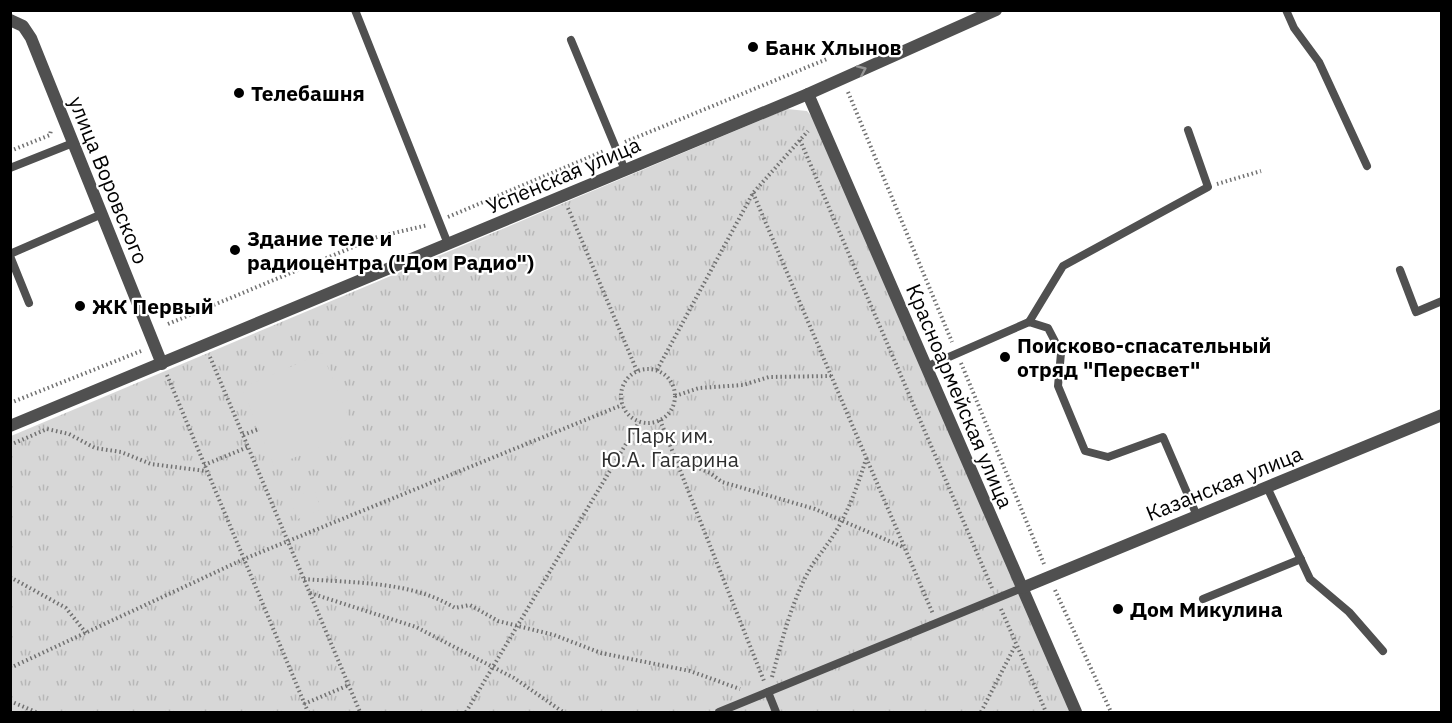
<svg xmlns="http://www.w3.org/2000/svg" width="1452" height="723" font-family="'IBM Plex Sans',sans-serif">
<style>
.grass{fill:url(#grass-tufts)}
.pitch{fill:#d7d7d7}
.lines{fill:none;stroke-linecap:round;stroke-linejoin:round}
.path{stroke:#727272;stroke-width:4;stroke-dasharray:1.5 3;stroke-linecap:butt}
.service{stroke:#505050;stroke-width:8}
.minor{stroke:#505050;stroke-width:12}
.oneway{stroke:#969696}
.poi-dot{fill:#000;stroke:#fff;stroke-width:2}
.labels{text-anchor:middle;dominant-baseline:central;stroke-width:4.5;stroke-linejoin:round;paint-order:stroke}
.poi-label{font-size:21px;font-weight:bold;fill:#000;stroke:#fff;text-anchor:start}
.street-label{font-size:21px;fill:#000;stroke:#fff}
.park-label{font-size:21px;fill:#2e2e2e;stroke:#fff}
</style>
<defs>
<pattern id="grass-tufts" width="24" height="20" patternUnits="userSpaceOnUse" patternTransform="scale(1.5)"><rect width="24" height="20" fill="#d7d7d7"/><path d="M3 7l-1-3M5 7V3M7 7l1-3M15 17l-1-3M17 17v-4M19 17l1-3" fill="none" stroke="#b7b7b7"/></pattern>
</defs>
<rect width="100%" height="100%" fill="#fff"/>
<!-- grass -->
<path class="grass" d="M 787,109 L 807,111 L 817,123 L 1077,712 L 11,712 L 11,436 Z"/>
<!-- pitch -->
<g class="pitch">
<path d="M 322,353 L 355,432 L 274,466 L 242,388 Z"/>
<path d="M 314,489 L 321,509 L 298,519 L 290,499 Z"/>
</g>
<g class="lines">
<!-- path -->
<g class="path">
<path d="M 848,92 L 952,342"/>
<path d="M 800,140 L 992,588"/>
<path d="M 625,142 L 827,59"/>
<path d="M 10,151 L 50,135 L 51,130"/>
<path d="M 1217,184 L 1261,171"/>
<path d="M 753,193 L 933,614"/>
<path d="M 568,208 L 637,371"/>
<path d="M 448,217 L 604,151"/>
<path d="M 168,324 L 377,237 L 428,225"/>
<path d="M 210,357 L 360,712"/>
<path d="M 961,363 L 1044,564"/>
<circle cx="648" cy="396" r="27"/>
<path d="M 657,370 L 753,193 L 808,131"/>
<path d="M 167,375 L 308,712"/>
<path d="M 675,396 L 699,388 L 743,385 L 769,377 L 831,376"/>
<path d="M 10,403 L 141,351"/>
<path d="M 660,420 L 764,681"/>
<path d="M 243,435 L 259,429"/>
<path d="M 10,445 L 47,429 L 69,434 L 95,448 L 121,452 L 151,464 L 206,471"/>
<path d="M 675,458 L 710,473 L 722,482 L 815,509 L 903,547"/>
<path d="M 204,465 L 248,447"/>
<path d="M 10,577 L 66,608 L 86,633"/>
<path d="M 304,579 C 353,583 412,581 455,608 L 470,605 L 498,621 L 554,635 L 601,653 L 690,671 L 740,689"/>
<path d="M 1055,590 L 1111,712"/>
<path d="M 310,593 L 416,627 L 514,678 L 563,712"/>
<path d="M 1001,609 L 1046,712"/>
<path d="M 10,668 L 244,559 L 622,405"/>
<path d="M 772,677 C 782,640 792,600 811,567 C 818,556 826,547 833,536 C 848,513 858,485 866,459"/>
<path d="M 10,701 L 36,712"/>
<path d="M 304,704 L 349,685"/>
<path d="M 466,712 L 639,422"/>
<path d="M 981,712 L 1016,644"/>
</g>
<!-- service -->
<g class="service">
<path d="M 355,10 L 448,244"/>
<path d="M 1286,10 L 1294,28 L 1319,62 L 1367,166"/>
<path d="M 571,40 L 625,170"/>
<path d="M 10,168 L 73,143"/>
<path d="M 10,254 L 102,214"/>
<path d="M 10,256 L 29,303"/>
<path d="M 1400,270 L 1416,312 L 1442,301"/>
<path d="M 1029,322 L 1063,266 L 1208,187 L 1188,130"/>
<path d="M 926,367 L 1029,322 L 1048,328 L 1061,353 L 1058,386 L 1085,451 L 1108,457 L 1163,437 L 1197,516"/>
<path d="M 1267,487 L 1310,579 L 1349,612 L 1383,651"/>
<path d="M 1203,599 L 1301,559"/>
<path d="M 768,692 L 776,712"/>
<path d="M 719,712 L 1022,588"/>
</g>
<!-- minor -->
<g class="minor">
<path d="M 10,20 L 23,26 L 31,38 L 162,364"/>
<path d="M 808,94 L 1076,712"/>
<path d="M 10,426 L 808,94 L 996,10"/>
<path d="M 1022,588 L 1442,415"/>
</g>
</g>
<!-- one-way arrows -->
<defs><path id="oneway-chevron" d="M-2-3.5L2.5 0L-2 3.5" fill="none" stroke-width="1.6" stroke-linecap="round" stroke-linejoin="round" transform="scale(1.5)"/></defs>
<use class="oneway" href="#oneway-chevron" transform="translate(862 70) rotate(-24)"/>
<!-- markers -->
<g class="poi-dot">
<circle cx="753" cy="47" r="6"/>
<circle cx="239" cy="93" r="6"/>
<circle cx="235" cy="250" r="6"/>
<circle cx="80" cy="306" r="6"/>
<circle cx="1005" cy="357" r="6"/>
<circle cx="1118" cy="609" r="6"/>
</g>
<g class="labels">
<!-- poi labels -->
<g class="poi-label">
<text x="765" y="47">Банк Хлынов</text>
<text x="251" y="93">Телебашня</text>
<text x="247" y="238">Здание теле и<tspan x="247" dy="24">радиоцентра ("Дом Радио")</tspan></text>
<text x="92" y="306">ЖК Первый</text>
<text x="1017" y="345">Поисково-спасательный<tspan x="1017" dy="24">отряд "Пересвет"</tspan></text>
<text x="1130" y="609">Дом Микулина</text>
</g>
<!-- street labels -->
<g class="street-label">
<text transform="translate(563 175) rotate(-23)">Успенская улица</text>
<text transform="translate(109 180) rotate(68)">улица Воровского</text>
<text transform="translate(960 396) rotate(67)">Красноармейская улица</text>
<text transform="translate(1224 483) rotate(-22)">Казанская улица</text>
</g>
<!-- park labels -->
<g class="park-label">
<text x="670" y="435">Парк им.<tspan x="670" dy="24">Ю.А. Гагарина</tspan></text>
</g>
</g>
<!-- border -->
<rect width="1452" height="723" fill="none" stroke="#000000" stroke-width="24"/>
</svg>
